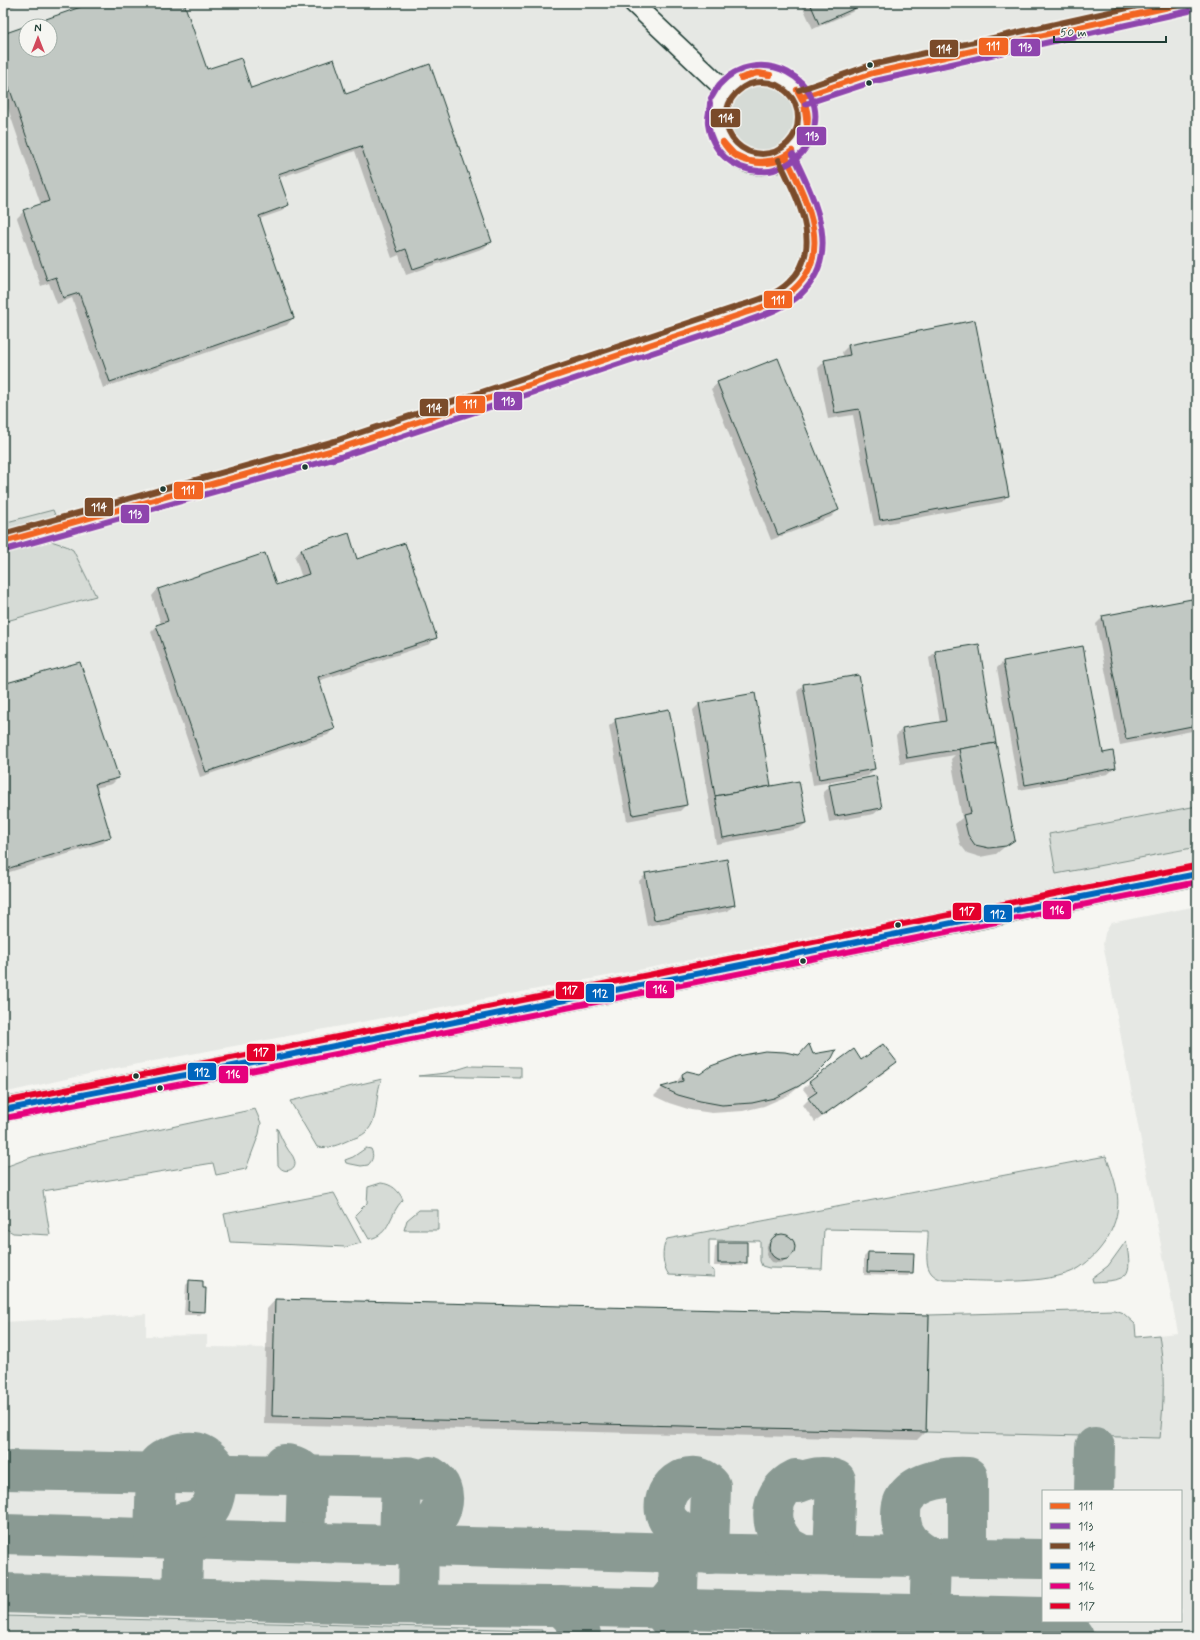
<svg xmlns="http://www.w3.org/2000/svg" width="1200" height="1640" font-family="Mynerve,sans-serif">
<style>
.built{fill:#e6e8e4;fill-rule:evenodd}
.green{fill:#d6dbd6;stroke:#7a8c85}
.shadow{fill:#0003}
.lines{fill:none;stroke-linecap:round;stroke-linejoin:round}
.taxiway{stroke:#8a9a93;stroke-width:40}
.building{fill:#c1c8c3;stroke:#1f3d34;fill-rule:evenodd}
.minor-casing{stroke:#1f3d34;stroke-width:21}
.major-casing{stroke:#1f3d34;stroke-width:25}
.minor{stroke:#f6f6f2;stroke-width:18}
.major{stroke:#f6f6f2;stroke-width:22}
.bus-1-casing{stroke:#f6f6f2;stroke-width:9}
.bus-2-casing{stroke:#f6f6f2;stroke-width:9}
.bus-3-casing{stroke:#f6f6f2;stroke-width:9}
.bus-4-casing{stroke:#f6f6f2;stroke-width:9}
.bus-5-casing{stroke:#f6f6f2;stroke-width:9}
.bus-6-casing{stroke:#f6f6f2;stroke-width:9}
.bus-1{stroke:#f26522;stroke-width:6}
.bus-2{stroke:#8e44ad;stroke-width:6}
.bus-3{stroke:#7a4b2a;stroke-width:6}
.bus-4{stroke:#0065bd;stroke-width:6}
.bus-5{stroke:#e5007d;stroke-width:6}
.bus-6{stroke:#e4002b;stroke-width:6}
.bus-dot{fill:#1f3d34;stroke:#f6f6f2;stroke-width:1.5}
.line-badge{stroke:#f6f6f2;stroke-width:1.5}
.badge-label{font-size:11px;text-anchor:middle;font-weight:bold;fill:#fff}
</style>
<rect width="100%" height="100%" fill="#f6f6f2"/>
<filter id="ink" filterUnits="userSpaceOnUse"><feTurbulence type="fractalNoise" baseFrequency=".025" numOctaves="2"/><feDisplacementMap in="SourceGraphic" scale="8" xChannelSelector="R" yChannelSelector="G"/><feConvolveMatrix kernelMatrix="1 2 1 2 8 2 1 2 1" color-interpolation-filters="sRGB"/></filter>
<g filter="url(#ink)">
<!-- built -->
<g class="built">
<path d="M 3,3 L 1197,3 L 1197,861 L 1104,880 L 618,974 L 111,1069 L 3,1093 ZM 26,26 L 50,26 L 50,50 L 26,50 Z"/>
<path d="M 1197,906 L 1197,1637 L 3,1637 L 3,1322 L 146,1314 L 146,1336 L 207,1335 L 207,1347 L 273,1348 L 275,1299 L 929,1315 L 1114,1310 L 1123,1313 L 1135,1324 L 1136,1337 L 1178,1333 L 1103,944 L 1105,933 L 1111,923 ZM 1043,1491 L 1181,1491 L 1181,1621 L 1043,1621 Z"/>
</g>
<!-- green -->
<g class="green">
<circle cx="760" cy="118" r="36"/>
<path d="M 53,510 L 57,520 L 3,535 L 3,523 Z"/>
<path d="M 51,541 L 66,546 L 73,550 L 96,596 L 3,622 L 3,554 Z"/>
<path d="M 1197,806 L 1197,847 L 1056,874 L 1049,834 Z"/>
<path d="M 469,1066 L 521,1067 L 521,1078 L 418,1076 L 446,1073 Z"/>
<path d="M 382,1079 C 374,1095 380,1119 366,1132 C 362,1136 355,1138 349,1140 C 338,1145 329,1149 317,1147 L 290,1101 Z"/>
<path d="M 255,1109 L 261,1123 L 259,1134 L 246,1169 L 216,1175 L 213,1163 L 43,1191 L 50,1235 L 13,1233 L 3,1227 L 3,1169 L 5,1167 L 32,1157 Z"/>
<path d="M 277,1128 C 280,1135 283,1142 287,1148 C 289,1152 293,1155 294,1159 C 299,1169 284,1176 278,1165 Z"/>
<path d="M 366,1148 L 371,1149 C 374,1155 373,1160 368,1165 L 361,1166 L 346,1163 L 345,1160 L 353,1157 Z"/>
<path d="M 1106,1156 C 1117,1186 1125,1206 1108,1237 C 1101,1249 1091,1260 1079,1268 C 1047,1287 981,1280 944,1280 C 919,1275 929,1250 928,1231 L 824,1229 L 822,1269 L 769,1268 L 762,1266 L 760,1261 L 760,1241 L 709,1240 L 709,1266 L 714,1271 L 714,1277 L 669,1275 C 662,1266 661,1249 667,1239 Z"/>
<path d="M 381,1183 C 391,1184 399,1190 403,1200 C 389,1213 391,1235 369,1239 L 355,1215 L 367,1203 L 368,1187 Z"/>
<path d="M 334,1193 L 361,1243 L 346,1247 L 230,1242 L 224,1214 Z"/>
<path d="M 419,1210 L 438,1210 L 438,1230 L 404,1230 L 407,1220 Z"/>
<path d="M 1126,1241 C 1133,1278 1129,1280 1093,1282 L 1092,1278 L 1108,1266 Z"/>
<path d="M 1114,1310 L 1123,1313 L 1135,1324 L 1136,1337 L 1159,1335 C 1165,1373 1164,1400 1160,1438 L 926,1432 L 929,1315 Z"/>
<path d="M 3,1616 L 542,1630 L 541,1637 L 3,1637 Z"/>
</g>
<!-- shadow -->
<g class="shadow">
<path d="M 3,3 L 24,3 L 3,10 Z"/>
<path d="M 95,3 L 183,3 L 207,70 L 251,89 L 345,95 L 491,241 L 484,248 L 406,275 L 399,255 L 392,258 L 355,151 L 279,178 L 288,205 L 282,211 L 259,219 L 293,318 L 287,325 L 103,388 L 72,298 L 57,304 L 49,283 L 41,286 L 17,218 L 24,211 L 41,205 L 3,94 L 3,35 L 26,27 L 26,50 L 50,50 L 50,26 L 28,26 Z"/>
<path d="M 801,3 L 857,3 L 859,6 L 852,12 L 813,29 Z"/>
<path d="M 849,345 L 1008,495 L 1002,502 L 874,526 L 853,415 L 828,419 L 818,368 L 825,361 L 844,358 L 842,352 Z"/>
<path d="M 718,383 L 838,510 L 831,517 L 771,540 L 711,389 Z"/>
<path d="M 348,535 L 357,560 L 436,637 L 430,644 L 318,681 L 334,728 L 328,735 L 200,777 L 151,632 L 157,626 L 161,624 L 152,596 L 158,589 L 275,587 L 302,578 L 295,557 L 301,550 Z"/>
<path d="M 1197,599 L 1197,730 L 1120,745 L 1096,624 L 1103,617 Z"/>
<path d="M 935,652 L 995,744 L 1014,839 L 996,854 L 980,857 L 967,853 L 960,844 L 955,824 L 962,818 L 951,759 L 955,755 L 900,764 L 896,736 L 902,729 L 940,723 L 929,658 Z"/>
<path d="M 1003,662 L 1115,768 L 1108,774 L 1019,790 L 997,668 Z"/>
<path d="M 3,685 L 118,778 L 112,784 L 95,788 L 110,836 L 103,843 L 3,874 Z"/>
<path d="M 803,685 L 874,769 L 868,776 L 813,785 L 797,692 Z"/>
<path d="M 699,704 L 770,788 L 806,823 L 799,829 L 716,844 L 693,710 Z"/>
<path d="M 616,720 L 686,805 L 680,811 L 627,821 L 609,726 Z"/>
<path d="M 830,786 L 881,808 L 874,814 L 829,822 L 823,792 Z"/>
<path d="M 646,874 L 734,905 L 728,911 L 647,926 L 639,881 Z"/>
<path d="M 1197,1014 L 1197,1023 L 1195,1015 Z"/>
<path d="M 812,1055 L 831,1057 L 808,1080 L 789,1095 L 764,1106 L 743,1111 L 712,1113 L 691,1110 L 669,1103 L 654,1096 L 662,1088 L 674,1085 L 682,1075 L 700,1075 L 799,1056 Z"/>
<path d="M 861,1061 L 895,1062 L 889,1069 L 815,1122 L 803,1105 L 810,1098 L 803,1089 L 810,1082 Z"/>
<path d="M 778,1235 L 786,1235 L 792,1240 L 794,1244 L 793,1252 L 786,1260 L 779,1263 L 771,1262 L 766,1255 L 767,1245 Z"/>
<path d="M 719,1243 L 746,1262 L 742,1266 L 714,1266 L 715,1247 Z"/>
<path d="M 868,1253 L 912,1272 L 908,1276 L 864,1275 L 864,1257 Z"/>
<path d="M 190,1281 L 204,1311 L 200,1315 L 184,1315 L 186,1285 Z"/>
<path d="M 275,1300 L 925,1432 L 917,1440 L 264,1424 L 267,1309 Z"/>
</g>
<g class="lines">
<!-- taxiway -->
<g class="taxiway">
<path d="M 284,1464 C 294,1464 301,1468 307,1476 L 305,1542"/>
<path d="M 3,1470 L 401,1477"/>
<path d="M 1094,1491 L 1095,1447"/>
<path d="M 3,1534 L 680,1553 L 1043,1559"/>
<path d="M 154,1536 L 156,1473 C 156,1471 157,1467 158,1464 C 164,1457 185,1450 194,1452 C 204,1453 211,1460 217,1468 C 218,1494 214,1519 184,1522 L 182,1598"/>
<path d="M 399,1545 L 401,1477 C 410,1475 417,1478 425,1481 L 430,1476 C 454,1490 442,1524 419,1531 L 418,1605"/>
<path d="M 802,1555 C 796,1551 788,1548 784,1543 C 766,1522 771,1491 796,1479 L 798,1483 C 811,1478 823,1474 836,1480 L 833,1556"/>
<path d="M 930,1592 L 931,1557 C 914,1547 902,1539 901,1518 C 901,1510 901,1503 906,1497 C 918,1480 949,1476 968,1477 L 968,1557"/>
<path d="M 3,1593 L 377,1604 L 550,1606 L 1043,1617"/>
<path d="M 561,1606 C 570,1615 581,1623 581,1637"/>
<path d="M 1058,1621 L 1066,1627 L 1074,1637"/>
<path d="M 676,1637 L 673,1625 L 660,1608 L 667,1603 L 678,1590 L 680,1532 C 676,1528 669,1523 667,1518 C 655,1491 690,1461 711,1486 L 709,1554"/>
</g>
</g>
<!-- building -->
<g class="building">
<path d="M 3,3 L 14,3 L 3,7 Z"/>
<path d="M 92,3 L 184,3 L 207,69 L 241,58 L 251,88 L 334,59 L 346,94 L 430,64 L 492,242 L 413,269 L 406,249 L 398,252 L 361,146 L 278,174 L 289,205 L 259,216 L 294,318 L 110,382 L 79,293 L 63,298 L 56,277 L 47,280 L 23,210 L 49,201 L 3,70 L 3,34 ZM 26,26 L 50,26 L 50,50 L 26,50 Z"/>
<path d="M 810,3 L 859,3 L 860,6 L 819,24 Z"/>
<path d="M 975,320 L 1009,496 L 880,520 L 859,409 L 835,413 L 824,360 L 850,355 L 848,345 Z"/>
<path d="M 778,358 L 839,510 L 778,535 L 717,382 Z"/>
<path d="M 349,533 L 357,559 L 405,543 L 437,638 L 318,677 L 335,729 L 206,772 L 156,625 L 168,621 L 158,589 L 265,553 L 276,585 L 309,574 L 301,549 Z"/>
<path d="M 1197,598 L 1197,725 L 1126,739 L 1102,616 Z"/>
<path d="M 979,644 L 996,743 L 907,758 L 902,728 L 946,721 L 935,651 Z"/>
<path d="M 1083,646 L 1103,753 L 1113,751 L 1116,768 L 1025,785 L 1003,661 Z"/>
<path d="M 80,662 L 119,778 L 95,784 L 111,837 L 3,870 L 3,684 Z"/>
<path d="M 859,675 L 875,769 L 819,779 L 803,684 Z"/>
<path d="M 755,693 L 771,786 L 715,796 L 699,703 Z"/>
<path d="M 669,709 L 687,805 L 633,815 L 615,719 Z"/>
<path d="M 996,743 L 1015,840 L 1006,846 L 989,848 L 975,845 L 968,835 L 963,815 L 971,813 L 959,749 Z"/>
<path d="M 876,776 L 882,808 L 835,816 L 829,785 Z"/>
<path d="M 799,781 L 807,823 L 723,838 L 715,796 Z"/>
<path d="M 727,859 L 735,905 L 654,920 L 645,873 Z"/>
<path d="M 809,1044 L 813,1054 L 836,1050 L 832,1058 L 818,1072 L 799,1086 L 774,1098 L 752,1103 L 722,1105 L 700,1101 L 678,1095 L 661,1087 L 683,1081 L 682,1074 L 687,1071 L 700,1074 L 711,1066 L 738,1056 L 765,1051 L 785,1052 L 799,1055 Z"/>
<path d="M 883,1044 L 897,1062 L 822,1116 L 808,1098 L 817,1092 L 809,1082 L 854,1049 L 861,1060 Z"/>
<circle cx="782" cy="1247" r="13"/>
<rect x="718" y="1242" width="29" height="21"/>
<path d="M 868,1252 L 914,1253 L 913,1273 L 867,1272 Z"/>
<path d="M 189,1280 L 203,1281 L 203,1288 L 206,1288 L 205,1312 L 188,1311 Z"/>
<path d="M 275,1299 L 929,1315 L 926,1432 L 272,1416 Z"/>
</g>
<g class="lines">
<defs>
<g id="minor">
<path d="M 633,3 L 725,90"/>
<circle cx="762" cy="119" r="46"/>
<path d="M 802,97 L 837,84 L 873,73 L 1187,3"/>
<path d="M 3,542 L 337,449 L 742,314 C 759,308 779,301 794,289 C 837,255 804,195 786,157"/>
</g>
<path id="major" d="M 3,1110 L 274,1058 L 1197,874"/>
</defs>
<!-- minor casing -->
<use href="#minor" class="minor-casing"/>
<!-- major casing -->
<use href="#major" class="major-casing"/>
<!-- minor -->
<use href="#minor" class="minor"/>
<!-- major -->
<use href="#major" class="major"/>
<defs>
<g id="bus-1">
<path d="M 741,78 L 757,73 L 770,75"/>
<path d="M 741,78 L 757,73 L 770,75"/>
<path d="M 797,90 C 805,100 810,114 807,126"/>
<path d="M 797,90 L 804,103 L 807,126"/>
<path d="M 802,97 L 873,73 L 1187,3"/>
<path d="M 723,142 L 734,154 L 749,161"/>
<path d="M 723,142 C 728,151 738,160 749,161"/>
<path d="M 749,161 C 766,163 779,161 792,151"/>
<path d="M 749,161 C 764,166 782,163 792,151"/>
<path d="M 3,542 L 337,449 L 742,314 C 759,308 780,302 794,289 C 835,252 805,197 786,157"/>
</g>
<g id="bus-2">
<path d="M 710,103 C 710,110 707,117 708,124 C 712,152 732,169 759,171 C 764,171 769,172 774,170 C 793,163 805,155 812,135 C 832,79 758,41 719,85 C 716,89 714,94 711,98"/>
<path d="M 805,104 L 875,81 L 1189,11"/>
<path d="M 5,550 L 340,457 L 745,322 C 763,315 785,308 800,295 C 844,254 814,198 793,154"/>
</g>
<g id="bus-3">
<circle cx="762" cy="118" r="36"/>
<path d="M 799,90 L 871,65 L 1150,3"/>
<path d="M 3,534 L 335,441 L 739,306 C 756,301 776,295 789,282 C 826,248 796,197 779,160"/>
</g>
<path id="bus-4" d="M 3,1110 L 274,1058 L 1197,874"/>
<path id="bus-5" d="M 5,1118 L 276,1066 L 1197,882"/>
<path id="bus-6" d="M 3,1102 L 272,1050 L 1195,866"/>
</defs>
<!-- bus-1 casing -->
<use href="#bus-1" class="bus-1-casing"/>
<!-- bus-2 casing -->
<use href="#bus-2" class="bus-2-casing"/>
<!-- bus-3 casing -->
<use href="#bus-3" class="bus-3-casing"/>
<!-- bus-4 casing -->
<use href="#bus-4" class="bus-4-casing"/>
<!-- bus-5 casing -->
<use href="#bus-5" class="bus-5-casing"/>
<!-- bus-6 casing -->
<use href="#bus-6" class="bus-6-casing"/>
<!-- bus-1 -->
<use href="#bus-1" class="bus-1"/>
<!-- bus-2 -->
<use href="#bus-2" class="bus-2"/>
<!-- bus-3 -->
<use href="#bus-3" class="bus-3"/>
<!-- bus-4 -->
<use href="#bus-4" class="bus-4"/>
<!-- bus-5 -->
<use href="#bus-5" class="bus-5"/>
<!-- bus-6 -->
<use href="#bus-6" class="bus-6"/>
</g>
</g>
<!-- markers -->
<g class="bus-dot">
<circle cx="870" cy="65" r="3.5"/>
<circle cx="869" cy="83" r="3.5"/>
<circle cx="305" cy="467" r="3.5"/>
<circle cx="163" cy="489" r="3.5"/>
<circle cx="898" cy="925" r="3.5"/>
<circle cx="803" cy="961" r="3.5"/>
<circle cx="136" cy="1076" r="3.5"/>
<circle cx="160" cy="1088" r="3.5"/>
</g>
<g class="line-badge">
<rect x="978" y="37" width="31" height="19" rx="4" fill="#f26522"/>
<rect x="1010" y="38" width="31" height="19" rx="4" fill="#8e44ad"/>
<rect x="929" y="39" width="30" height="19" rx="4" fill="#7a4b2a"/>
<rect x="710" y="108" width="31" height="20" rx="4" fill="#7a4b2a"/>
<rect x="796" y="126" width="31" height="20" rx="4" fill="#8e44ad"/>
<rect x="763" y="290" width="30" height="19" rx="4" fill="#f26522"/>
<rect x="493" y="391" width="30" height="20" rx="4" fill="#8e44ad"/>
<rect x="455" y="395" width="31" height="19" rx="4" fill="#f26522"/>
<rect x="419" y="398" width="30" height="19" rx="4" fill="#7a4b2a"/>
<rect x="173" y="481" width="31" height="19" rx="4" fill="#f26522"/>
<rect x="84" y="497" width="30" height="20" rx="4" fill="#7a4b2a"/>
<rect x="120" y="504" width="30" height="20" rx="4" fill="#8e44ad"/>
<rect x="1042" y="900" width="30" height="20" rx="4" fill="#e5007d"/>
<rect x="952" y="902" width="30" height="19" rx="4" fill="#e4002b"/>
<rect x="983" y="904" width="30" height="19" rx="4" fill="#0065bd"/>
<rect x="645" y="980" width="30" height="19" rx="4" fill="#e5007d"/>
<rect x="555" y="981" width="30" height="19" rx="4" fill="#e4002b"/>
<rect x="585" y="983" width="30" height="20" rx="4" fill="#0065bd"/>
<rect x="246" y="1043" width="30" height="19" rx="4" fill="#e4002b"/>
<rect x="187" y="1062" width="30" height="19" rx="4" fill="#0065bd"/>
<rect x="218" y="1065" width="31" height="19" rx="4" fill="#e5007d"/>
</g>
<g class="badge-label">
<text x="993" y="50">111</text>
<text x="1025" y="51">113</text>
<text x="944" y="53">114</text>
<text x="726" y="122">114</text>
<text x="812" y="140">113</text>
<text x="778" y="304">111</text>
<text x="508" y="405">113</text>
<text x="470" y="408">111</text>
<text x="434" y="412">114</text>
<text x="188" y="494">111</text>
<text x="99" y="511">114</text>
<text x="135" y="518">113</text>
<text x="1057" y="914">116</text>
<text x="967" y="915">117</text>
<text x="998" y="918">112</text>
<text x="660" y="993">116</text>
<text x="570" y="994">117</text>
<text x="600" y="997">112</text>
<text x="261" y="1056">117</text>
<text x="202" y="1076">112</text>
<text x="233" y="1078">116</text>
</g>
<!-- margin -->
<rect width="1200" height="1640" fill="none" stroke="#f6f6f2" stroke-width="16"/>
<rect x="8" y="8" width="1184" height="1624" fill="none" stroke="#1f3d34" stroke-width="1.5" filter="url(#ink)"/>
<!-- legend -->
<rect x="1042" y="1490" width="140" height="132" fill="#f6f6f2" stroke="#a0aca6"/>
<rect x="1050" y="1503" width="20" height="6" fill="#f26522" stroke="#a0aca6"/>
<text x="1078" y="1510" font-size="12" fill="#1f3d34">111</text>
<rect x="1050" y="1523" width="20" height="6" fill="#8e44ad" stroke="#a0aca6"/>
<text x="1078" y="1530" font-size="12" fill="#1f3d34">113</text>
<rect x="1050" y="1543" width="20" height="6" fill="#7a4b2a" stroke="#a0aca6"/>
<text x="1078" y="1550" font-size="12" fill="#1f3d34">114</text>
<rect x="1050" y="1563" width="20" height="6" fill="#0065bd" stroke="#a0aca6"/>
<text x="1078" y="1570" font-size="12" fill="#1f3d34">112</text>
<rect x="1050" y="1583" width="20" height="6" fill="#e5007d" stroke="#a0aca6"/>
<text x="1078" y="1590" font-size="12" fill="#1f3d34">116</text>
<rect x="1050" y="1603" width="20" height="6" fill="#e4002b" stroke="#a0aca6"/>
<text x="1078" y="1610" font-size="12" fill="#1f3d34">117</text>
<!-- north arrow -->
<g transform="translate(38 38)"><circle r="19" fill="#f6f6f2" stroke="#a0aca6"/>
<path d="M0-3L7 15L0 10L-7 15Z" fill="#d1495b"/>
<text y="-6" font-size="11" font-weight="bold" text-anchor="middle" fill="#1f3d34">N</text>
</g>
<!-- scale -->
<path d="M1054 36v6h112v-6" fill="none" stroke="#1f3d34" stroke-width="2"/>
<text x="1060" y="36" font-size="12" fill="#1f3d34" stroke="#f6f6f2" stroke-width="3" paint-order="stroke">50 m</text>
</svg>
